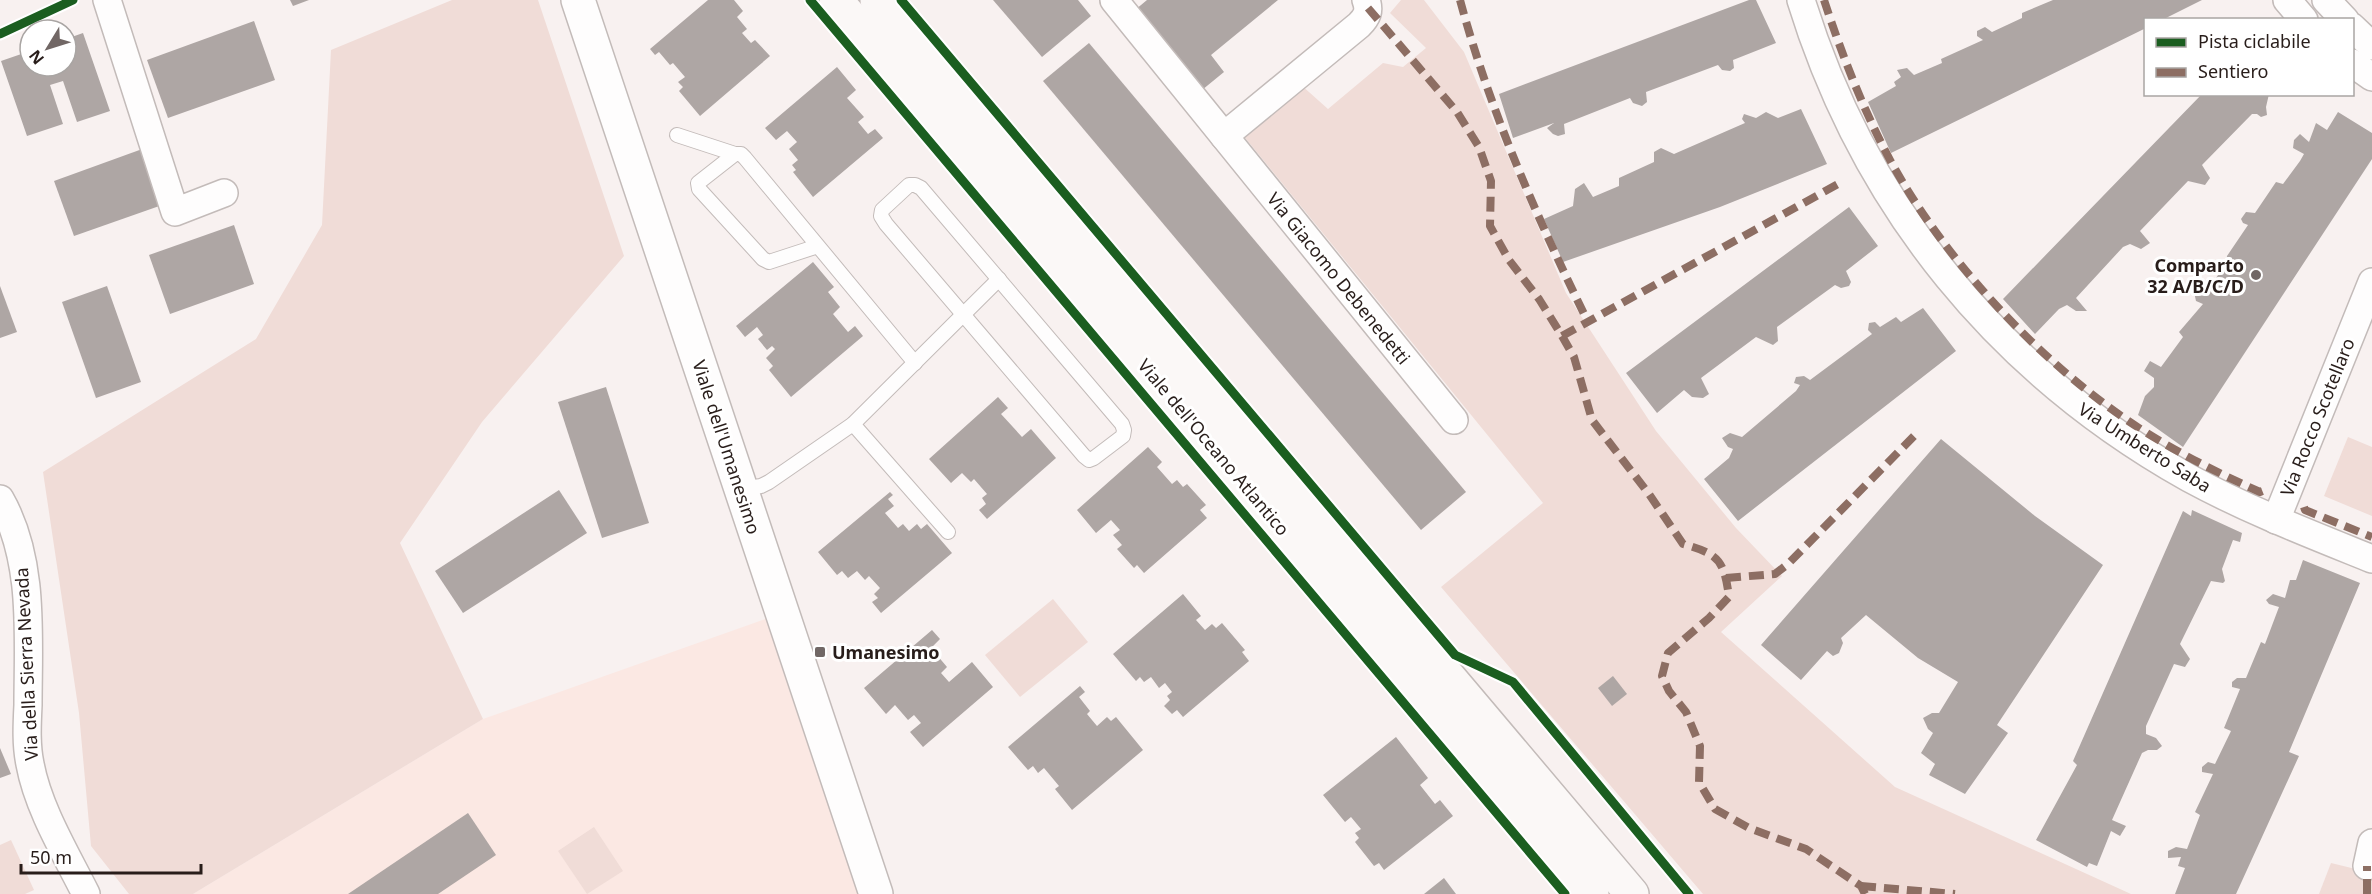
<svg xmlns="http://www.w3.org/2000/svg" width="2372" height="894" font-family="'Noto Sans',sans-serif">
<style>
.built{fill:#fbe8e3}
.green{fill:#f0dcd7}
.building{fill:#aea6a4}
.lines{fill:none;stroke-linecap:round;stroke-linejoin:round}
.service-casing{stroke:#c3bbb9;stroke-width:16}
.minor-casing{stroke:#c3bbb9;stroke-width:30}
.tertiary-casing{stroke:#c3bbb9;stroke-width:36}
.secondary-casing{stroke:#c3bbb9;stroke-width:36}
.service{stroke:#fefdfd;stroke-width:14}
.minor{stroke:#fefdfd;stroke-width:27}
.tertiary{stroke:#fefdfd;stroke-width:33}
.secondary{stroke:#fbf8f7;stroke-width:33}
.quiet{stroke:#8d6e63;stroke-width:8;stroke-dasharray:15 8;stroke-linecap:butt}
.cycleway-casing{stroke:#fff;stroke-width:13}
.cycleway{stroke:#1b5e20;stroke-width:9}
.poi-dot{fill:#716765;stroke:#fff;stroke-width:2}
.labels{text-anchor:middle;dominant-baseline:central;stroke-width:6;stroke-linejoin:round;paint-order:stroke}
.poi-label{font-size:18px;font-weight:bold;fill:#281d1a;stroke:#fff;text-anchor:end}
.street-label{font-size:18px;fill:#281d1a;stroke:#fff}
</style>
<rect width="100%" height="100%" fill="#f8f1f0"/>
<!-- built -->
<path class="built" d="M 768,618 L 860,894 L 193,894 L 483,719 Z"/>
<!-- green -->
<g class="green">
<path d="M 452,0 L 538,0 L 624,256 L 482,422 L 400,543 L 483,719 L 193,894 L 129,894 L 91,846 L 79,713 L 43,472 L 256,339 L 322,225 L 331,50 Z"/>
<path d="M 1401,0 L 1424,0 L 1464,52 L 1566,293 L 1656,431 L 1736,528 L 1782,576 L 1721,632 L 1895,787 L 2131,894 L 1703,894 L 1441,587 L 1543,503 L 1242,134 L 1300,84 L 1328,109 L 1383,63 L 1403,67 L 1426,48 L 1390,13 Z"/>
<path d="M 2348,437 L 2372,447 L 2372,516 L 2324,496 Z"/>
<path d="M 1053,599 L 1088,642 L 1020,697 L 985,655 Z"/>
<path d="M 594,827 L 623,871 L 587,894 L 558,851 Z"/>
<path d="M 11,840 L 34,890 L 25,894 L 0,894 L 0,845 Z"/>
<path d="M 2331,863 L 2372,873 L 2372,894 L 2319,894 Z"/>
</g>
<!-- building -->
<g class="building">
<path d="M 290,0 L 309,0 L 293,6 Z"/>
<path d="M 708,0 L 734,0 L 743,11 L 737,17 L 747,29 L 742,33 L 751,43 L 755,40 L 770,56 L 700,116 L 679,91 L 683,87 L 678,82 L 685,77 L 673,63 L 670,65 L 659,52 L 655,55 L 650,49 Z"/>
<path d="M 993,0 L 1078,0 L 1091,16 L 1042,57 Z"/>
<path d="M 1147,0 L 1278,0 L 1211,55 L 1224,72 L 1202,90 L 1135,10 Z"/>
<path d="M 1749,0 L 1756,0 L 1776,43 L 1733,60 L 1734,68 L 1730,71 L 1722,70 L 1718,65 L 1646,92 L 1647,102 L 1642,106 L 1633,103 L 1630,98 L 1564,124 L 1565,134 L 1558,136 L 1553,134 L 1547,128 L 1554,123 L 1513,138 L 1499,94 Z"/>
<path d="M 2053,0 L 2202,0 L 2162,20 L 2146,20 L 2146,28 L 1891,153 L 1868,102 L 1896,86 L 1894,82 L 1901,77 L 1897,70 L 1907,68 L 1914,75 L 1942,63 L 1941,59 L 1983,40 L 1977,36 L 1977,31 L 1985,27 L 1992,32 L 2022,18 L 2022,13 Z"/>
<path d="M 254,21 L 275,80 L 168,118 L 147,60 Z"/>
<path d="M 83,33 L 110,111 L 77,122 L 63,81 L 50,85 L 63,124 L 27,136 L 1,61 L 30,51 L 30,66 L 66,66 L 66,39 Z"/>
<path d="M 1089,43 L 1466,492 L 1421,530 L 1043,81 Z"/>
<path d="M 837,67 L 856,90 L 847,98 L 864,117 L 858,122 L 868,134 L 875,129 L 883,138 L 813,197 L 793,172 L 796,170 L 792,165 L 798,160 L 789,149 L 797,142 L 787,131 L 776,140 L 765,128 Z"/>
<path d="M 2202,94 L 2269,94 L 2266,107 L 2267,115 L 2261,117 L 2257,114 L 2252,114 L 2202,165 L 2210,178 L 2205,185 L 2188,181 L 2140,231 L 2150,243 L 2141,249 L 2130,244 L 2123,247 L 2076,298 L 2087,311 L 2076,311 L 2067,305 L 2059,309 L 2035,334 L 2003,299 Z"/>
<path d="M 1801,109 L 1827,164 L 1720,207 L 1563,262 L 1544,219 L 1573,206 L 1575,189 L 1584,183 L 1593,197 L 1619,186 L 1619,178 L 1654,162 L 1654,152 L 1661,148 L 1674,154 L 1745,123 L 1742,119 L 1744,114 L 1756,118 L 1766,112 L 1778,118 Z"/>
<path d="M 2338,112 L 2372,133 L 2372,159 L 2183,447 L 2138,415 L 2145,396 L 2154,387 L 2154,378 L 2144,371 L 2150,361 L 2161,367 L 2183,337 L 2179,332 L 2203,304 L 2196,301 L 2194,292 L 2199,287 L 2208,289 L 2226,264 L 2227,256 L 2248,225 L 2243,223 L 2241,219 L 2246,212 L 2255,213 L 2276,182 L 2283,184 L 2300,161 L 2304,154 L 2293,148 L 2294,140 L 2300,134 L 2309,142 L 2316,123 L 2327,130 Z"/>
<path d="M 145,148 L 165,204 L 74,236 L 54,181 Z"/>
<path d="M 1849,207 L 1878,246 L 1846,271 L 1851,282 L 1849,286 L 1841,288 L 1835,285 L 1777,327 L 1778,341 L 1773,345 L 1756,337 L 1701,378 L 1709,394 L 1703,398 L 1692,397 L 1684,390 L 1657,413 L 1626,373 Z"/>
<path d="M 234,225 L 254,284 L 170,314 L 149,255 Z"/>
<path d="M 813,262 L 834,287 L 828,292 L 840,307 L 833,314 L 848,332 L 855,326 L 863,336 L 791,397 L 769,370 L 773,366 L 766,358 L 775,349 L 772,346 L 767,350 L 758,339 L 763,335 L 757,327 L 745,337 L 736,326 Z"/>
<path d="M 0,286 L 17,332 L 0,338 Z"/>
<path d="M 107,286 L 141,382 L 96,398 L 62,302 Z"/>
<path d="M 1923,308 L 1956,351 L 1738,521 L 1704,479 L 1729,458 L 1733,449 L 1728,447 L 1722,438 L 1730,433 L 1742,437 L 1796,391 L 1800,385 L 1794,383 L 1796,377 L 1804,376 L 1810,380 L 1872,334 L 1868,330 L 1869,323 L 1875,322 L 1880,327 L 1896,317 L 1901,322 Z"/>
<path d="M 606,387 L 649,523 L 602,538 L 558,402 Z"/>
<path d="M 998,397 L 1008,408 L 1001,414 L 1022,437 L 1031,429 L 1056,458 L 987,519 L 979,510 L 986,504 L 982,498 L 987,494 L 974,479 L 971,482 L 962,473 L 951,483 L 929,459 Z"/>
<path d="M 1941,439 L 2035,516 L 2103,565 L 1997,725 L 2008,733 L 1965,794 L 1929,775 L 1935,764 L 1921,753 L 1933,733 L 1928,729 L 1923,718 L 1932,713 L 1939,713 L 1958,682 L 1918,658 L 1866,615 L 1841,638 L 1843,643 L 1839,653 L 1833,656 L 1827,651 L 1801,680 L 1761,645 Z"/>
<path d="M 1148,447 L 1162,462 L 1157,467 L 1172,484 L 1177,480 L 1183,487 L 1187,484 L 1206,505 L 1200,510 L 1207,518 L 1144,573 L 1137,565 L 1134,568 L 1117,549 L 1122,545 L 1113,535 L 1120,530 L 1111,520 L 1096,533 L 1077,510 Z"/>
<path d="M 559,490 L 587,533 L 463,613 L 435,571 Z"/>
<path d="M 890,492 L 893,495 L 888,499 L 894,506 L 885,513 L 898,528 L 903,524 L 909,531 L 917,524 L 921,529 L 927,524 L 952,553 L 881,613 L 872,602 L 878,598 L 874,594 L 880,588 L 869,576 L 865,580 L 857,571 L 848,578 L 842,571 L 837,575 L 818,552 Z"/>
<path d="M 2192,510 L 2242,533 L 2240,542 L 2233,540 L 2222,569 L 2225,581 L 2223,583 L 2211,581 L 2180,644 L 2190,659 L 2185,667 L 2174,664 L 2146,726 L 2146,734 L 2156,738 L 2162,746 L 2157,750 L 2148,750 L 2142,753 L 2112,820 L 2126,826 L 2120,836 L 2111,831 L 2097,866 L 2089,863 L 2087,867 L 2036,840 L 2077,765 L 2073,761 L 2183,511 L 2191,516 Z"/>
<path d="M 2303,560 L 2360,583 L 2289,752 L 2299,756 L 2236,894 L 2175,894 L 2185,868 L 2178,866 L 2181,857 L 2168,858 L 2168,851 L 2176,847 L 2187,849 L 2200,815 L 2195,812 L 2213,774 L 2202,772 L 2202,767 L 2208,762 L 2215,764 L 2231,731 L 2224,728 L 2240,689 L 2232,687 L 2232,682 L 2237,678 L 2246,678 L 2261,642 L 2265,644 L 2279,607 L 2269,604 L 2266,600 L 2273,594 L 2285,598 L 2290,580 L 2296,580 Z"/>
<path d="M 1183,594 L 1201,616 L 1196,620 L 1205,630 L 1212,624 L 1216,628 L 1222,623 L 1245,650 L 1242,652 L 1249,661 L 1183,717 L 1177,710 L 1172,714 L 1164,706 L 1170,700 L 1167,696 L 1172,692 L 1165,683 L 1159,688 L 1151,677 L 1144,682 L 1140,677 L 1136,681 L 1113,654 Z"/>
<path d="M 932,630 L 940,639 L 931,648 L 947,667 L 941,673 L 949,682 L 972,662 L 993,687 L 923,747 L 910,732 L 921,723 L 914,715 L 908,720 L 895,705 L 886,714 L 864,688 Z"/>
<path d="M 1613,676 L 1627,694 L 1612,706 L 1598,688 Z"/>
<path d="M 1080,686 L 1085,692 L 1079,697 L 1090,711 L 1087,714 L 1097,726 L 1107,717 L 1111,721 L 1116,717 L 1143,750 L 1072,810 L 1055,789 L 1059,786 L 1044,768 L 1038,773 L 1033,766 L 1028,770 L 1008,747 Z"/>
<path d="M 1396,737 L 1428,778 L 1420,785 L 1435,804 L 1440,800 L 1453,816 L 1384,870 L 1379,863 L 1374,866 L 1355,842 L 1359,838 L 1355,833 L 1361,829 L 1351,817 L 1345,822 L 1323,795 Z"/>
<path d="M 0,748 L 11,774 L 0,778 Z"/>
<path d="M 468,813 L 496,855 L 438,894 L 348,894 Z"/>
<path d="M 1444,878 L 1456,894 L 1424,894 Z"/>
</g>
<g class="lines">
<defs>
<g id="service">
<path d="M 677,135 L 735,154"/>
<path d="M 909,185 L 915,185 L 921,188 L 1122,424 L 1124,430 L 1123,436 L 1094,458 L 1089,460 L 1084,456 L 886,224 L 881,216 L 882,210 Z"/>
<path d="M 818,246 L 769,262 L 763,259 L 699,189 L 698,183 L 735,154 L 741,154 L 745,158 L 915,363"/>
<path d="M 853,424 L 948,532"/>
<path d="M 741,489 L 761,486 L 769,482 L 853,424 L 999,279"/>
</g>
<g id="minor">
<path d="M 107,0 L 175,212 L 224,193"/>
<path d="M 1114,0 L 1454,420"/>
<path d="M 1801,0 C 1865,208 2000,372 2189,478 C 2248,510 2310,534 2372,559"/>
<path d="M 2287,0 L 2304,20"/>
<path d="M 2326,0 L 2345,20"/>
<path d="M 2352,27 L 2372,46"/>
<path d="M 2352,63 L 2372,77"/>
<path d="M 1224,136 L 1359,25 C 1367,17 1370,11 1366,0"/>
<path d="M 0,499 C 35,560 28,637 28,705 C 27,725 26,745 30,764 C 38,808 66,854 86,894"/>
<path d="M 2276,520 L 2372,282"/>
<path d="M 2367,866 L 2372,843"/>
</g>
<path id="tertiary" d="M 578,0 L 876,894"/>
<g id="secondary">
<path d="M 836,0 L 1592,894"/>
<path d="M 877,0 L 1632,894"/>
</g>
</defs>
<!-- service casing -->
<use href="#service" class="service-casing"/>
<!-- minor casing -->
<use href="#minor" class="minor-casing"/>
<!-- tertiary casing -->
<use href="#tertiary" class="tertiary-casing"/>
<!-- secondary casing -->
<use href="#secondary" class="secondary-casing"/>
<!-- service -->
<use href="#service" class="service"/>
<!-- minor -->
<use href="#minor" class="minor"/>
<!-- tertiary -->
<use href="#tertiary" class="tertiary"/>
<!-- secondary -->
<use href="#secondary" class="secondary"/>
<!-- quiet -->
<g class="quiet">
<path d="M 1460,0 C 1490,111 1537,218 1588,322"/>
<path d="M 1824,0 C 1842,55 1863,109 1890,160 C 1944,260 2043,366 2139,428 C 2178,453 2218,473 2260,492 L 2265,490"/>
<path d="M 1368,8 L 1457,112 L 1479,147 L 1491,181 L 1490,226 L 1509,260 L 1539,299 L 1562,336 L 1574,357 L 1592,420 L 1649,494 L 1683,544 C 1718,554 1724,559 1729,597 L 1709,618 L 1668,653 L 1662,676 L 1669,691 L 1686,712 L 1700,746 L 1699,782 L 1715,809 L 1749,828 L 1806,849 L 1861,886 L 1865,894"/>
<path d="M 1562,336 L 1840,183"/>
<path d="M 2304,507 L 2305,510 L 2372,537"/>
<path d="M 1726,578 L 1775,574 L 1788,564 L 1918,432"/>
<path d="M 1861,886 L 1955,894"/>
<path d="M 2367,894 L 2367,866"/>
</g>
<defs>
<g id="cycleway">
<path d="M 810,0 L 1565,894"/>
<path d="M 901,0 L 1455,655 L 1513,682 L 1689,894"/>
<path d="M 0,34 L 73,0"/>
</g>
</defs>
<!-- cycleway casing -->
<use href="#cycleway" class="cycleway-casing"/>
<!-- cycleway -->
<use href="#cycleway" class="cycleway"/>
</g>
<!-- markers -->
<g class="poi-dot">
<circle cx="2256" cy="275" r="6"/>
<rect x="814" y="646" width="12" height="12" rx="3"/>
</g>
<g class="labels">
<!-- poi labels -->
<g class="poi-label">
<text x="2244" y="265">Comparto<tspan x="2244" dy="21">32 A/B/C/D</tspan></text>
<text x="832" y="652" text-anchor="start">Umanesimo</text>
</g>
<!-- street labels -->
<g class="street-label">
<text transform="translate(1339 278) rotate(51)">Via Giacomo Debenedetti</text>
<text transform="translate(2317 417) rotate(-68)">Via Rocco Scotellaro</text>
<text transform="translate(727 447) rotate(72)">Viale dell'Umanesimo</text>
<text transform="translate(1214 447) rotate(50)">Viale dell'Oceano Atlantico</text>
<text transform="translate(2145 447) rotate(32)">Via Umberto Saba</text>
<text transform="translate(26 664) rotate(-93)">Via della Sierra Nevada</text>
</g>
</g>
<!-- legend -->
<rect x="2144" y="18" width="210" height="78" fill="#ffffff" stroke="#a9a5a3" stroke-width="1.5"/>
<rect x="2156" y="38" width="30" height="9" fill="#1b5e20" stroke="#a9a5a3" stroke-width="1.5"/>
<text x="2198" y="48" font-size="18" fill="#281d1a">Pista ciclabile</text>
<rect x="2156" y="68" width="30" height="9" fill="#8d6e63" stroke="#a9a5a3" stroke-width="1.5"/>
<text x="2198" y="78" font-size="18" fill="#281d1a">Sentiero</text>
<!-- north arrow -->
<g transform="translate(48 48) rotate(232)"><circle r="28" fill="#ffffff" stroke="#a9a5a3" stroke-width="1.5"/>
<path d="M0-4.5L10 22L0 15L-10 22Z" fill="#716765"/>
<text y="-9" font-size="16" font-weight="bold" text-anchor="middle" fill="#281d1a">N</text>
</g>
<!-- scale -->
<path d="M21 864v9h180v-9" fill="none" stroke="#281d1a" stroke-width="3"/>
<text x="30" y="864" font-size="18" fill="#281d1a" stroke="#ffffff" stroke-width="4.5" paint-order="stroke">50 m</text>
</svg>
